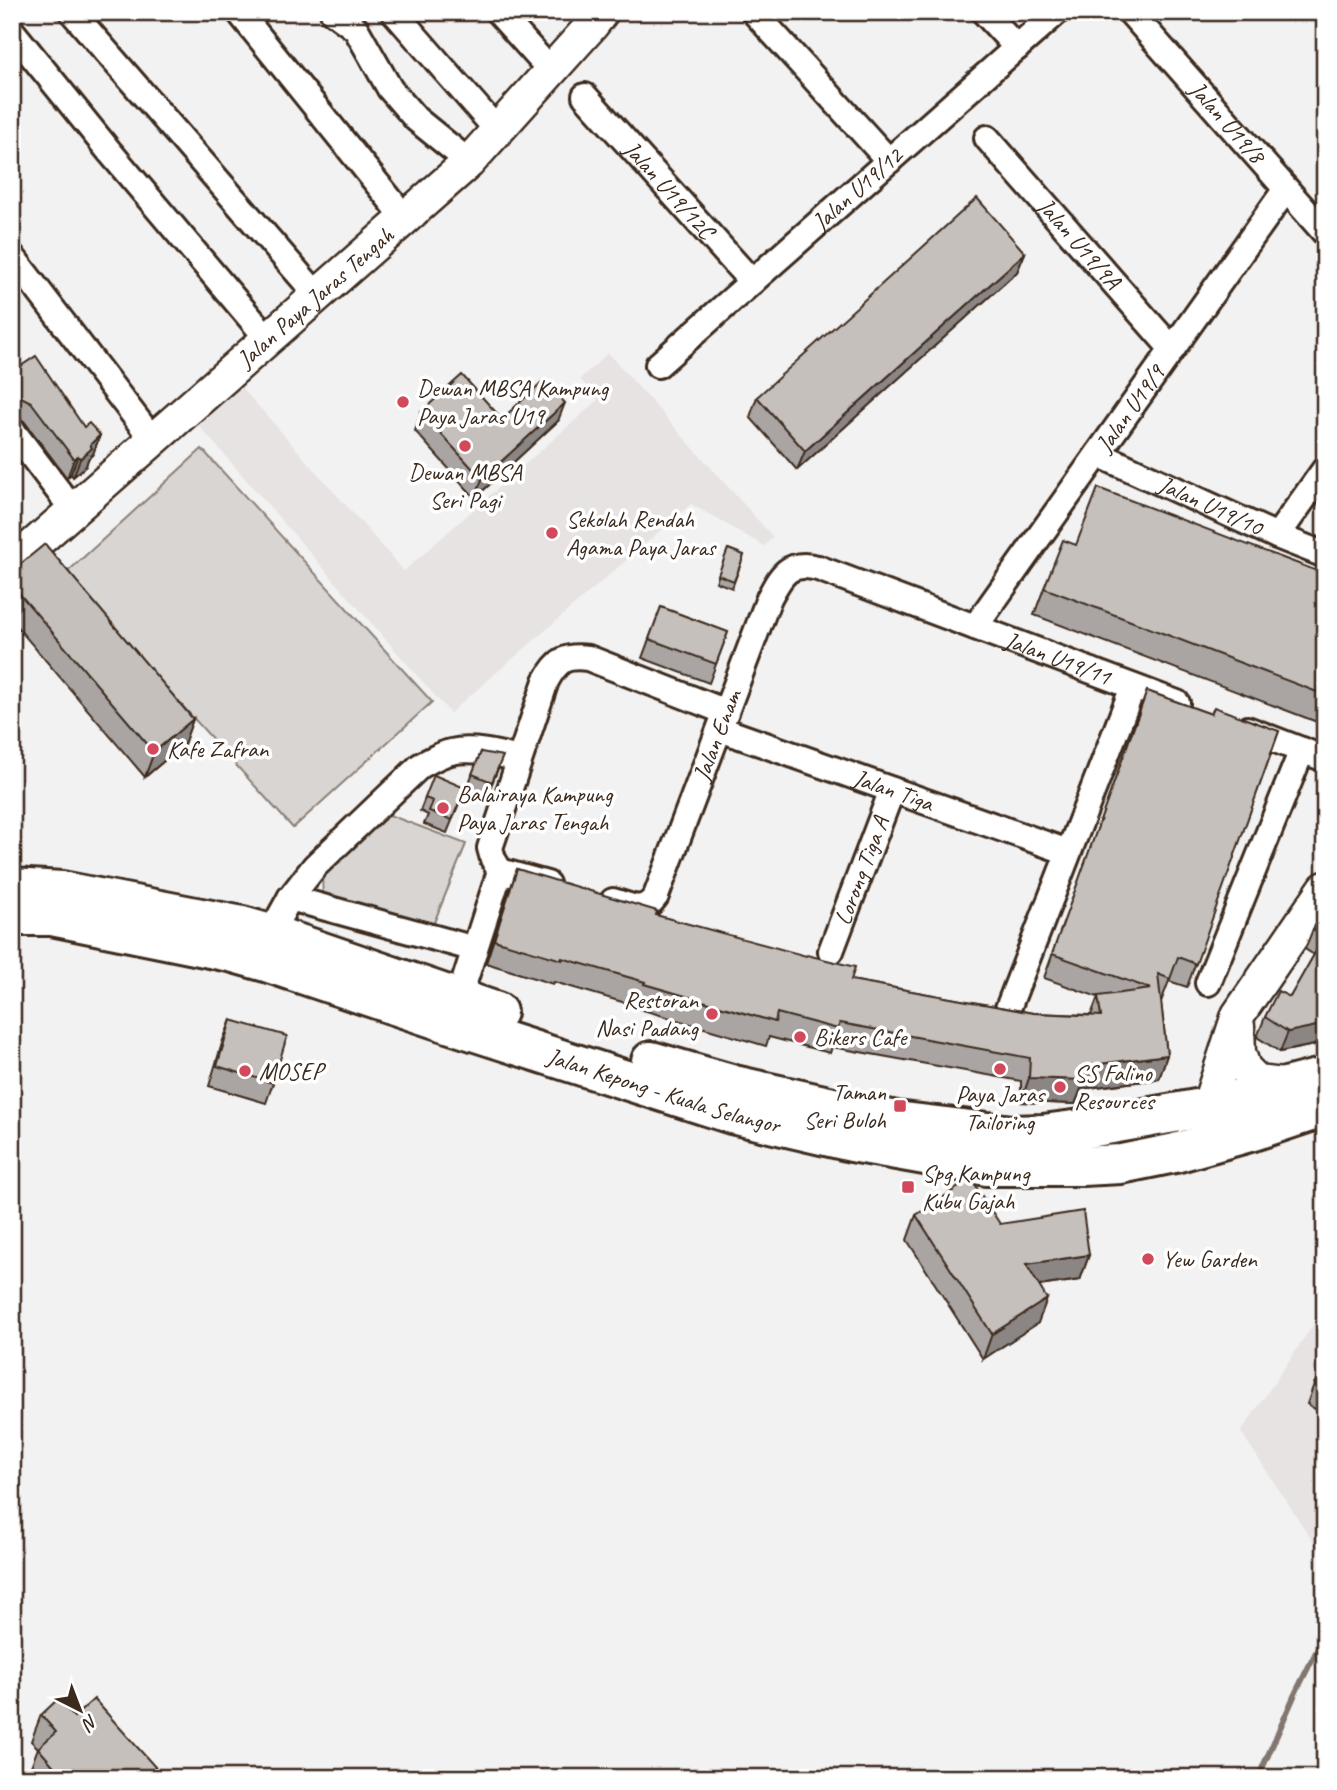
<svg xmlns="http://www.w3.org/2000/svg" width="1337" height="1790" font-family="Caveat,sans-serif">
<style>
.built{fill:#e6e3e2}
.green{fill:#d8d5d2;stroke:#8a8078;stroke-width:2}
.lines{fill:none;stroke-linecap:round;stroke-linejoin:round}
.stream{stroke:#827770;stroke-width:6}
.minor-casing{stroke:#3b2a1e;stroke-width:30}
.tertiary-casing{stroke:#3b2a1e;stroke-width:37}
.trunk-casing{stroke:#3b2a1e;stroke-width:44}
.minor{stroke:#fff;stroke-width:24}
.tertiary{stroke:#fff;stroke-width:32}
.trunk{stroke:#fff;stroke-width:38}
.wall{fill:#aaa5a3;stroke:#3b2a1e;stroke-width:2}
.shaded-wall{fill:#8b8684;stroke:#3b2a1e;stroke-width:2}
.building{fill:#c6c0bd;stroke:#3b2a1e;stroke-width:2}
.poi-dot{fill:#d1495b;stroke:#fff;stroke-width:2.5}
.labels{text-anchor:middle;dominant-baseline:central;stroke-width:7;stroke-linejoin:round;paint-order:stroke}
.street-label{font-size:24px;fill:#3b2a1e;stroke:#fff}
.poi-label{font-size:24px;fill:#3b2a1e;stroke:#fff;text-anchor:start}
</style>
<rect width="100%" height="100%" fill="#f3f2f2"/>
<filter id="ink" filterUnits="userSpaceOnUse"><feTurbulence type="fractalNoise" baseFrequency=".0143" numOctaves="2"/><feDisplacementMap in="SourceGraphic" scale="14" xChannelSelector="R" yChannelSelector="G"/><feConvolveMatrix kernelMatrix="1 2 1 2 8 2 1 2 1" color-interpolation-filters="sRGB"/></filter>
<g filter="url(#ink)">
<!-- built -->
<g class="built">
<path d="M 608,353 L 773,537 L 764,546 L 691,504 L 450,713 L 193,419 L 236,381 L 404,571 L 598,400 L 580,379 Z"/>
<path d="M 1325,1307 L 1325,1560 L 1241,1432 Z"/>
</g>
<!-- green -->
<g class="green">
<path d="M 202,449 L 432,702 L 293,828 L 64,575 Z"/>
<path d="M 384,813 L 466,844 L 431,930 L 323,897 L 322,876 Z"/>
</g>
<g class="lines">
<!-- stream -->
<path class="stream" d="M 1258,1778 L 1295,1694 L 1325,1634"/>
<defs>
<g id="minor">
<path d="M 72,12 L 317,295"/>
<path d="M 239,12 L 405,218"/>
<path d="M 333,12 L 356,29 L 390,89 L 416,119 L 469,162"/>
<path d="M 394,12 L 497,130"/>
<path d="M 498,12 L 551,71"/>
<path d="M 754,12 L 889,161"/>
<path d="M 984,12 L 1017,48"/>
<path id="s1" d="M 1130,12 L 1325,233"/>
<path d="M 12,31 L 109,151 L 268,339"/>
<path id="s2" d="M 585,96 L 752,282"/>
<path id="s3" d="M 987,138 L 1172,349"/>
<path d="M 12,256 L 153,440"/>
<path id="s4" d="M 658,365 L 1057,12"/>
<path d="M 12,430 L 73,510"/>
<path id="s5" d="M 1098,454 L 1277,536 L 1325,555"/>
<path d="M 1277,536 L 1325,469"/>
<path id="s6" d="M 975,627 L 1286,189"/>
<path id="s7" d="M 720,729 L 1068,852"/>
<path d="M 1247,729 L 1325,759"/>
<path d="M 500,871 L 547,884"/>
<path d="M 290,898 L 475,949"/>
<path id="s8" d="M 613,901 C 631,906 643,915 656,896 L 769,598 C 781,575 789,560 818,568 L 1177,703"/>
<path d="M 270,934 L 290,898 L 315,866 L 420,766 C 430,761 440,754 451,752 C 472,747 499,754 519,759"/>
<path id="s9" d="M 831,951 L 892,790"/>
<path d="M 1208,983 L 1302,750"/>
<path d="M 459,998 L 500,871 L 493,859 L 490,848 L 546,681 C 557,661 564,655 588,658 L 726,712"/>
<path d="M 1007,1011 L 1133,687"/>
</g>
<g id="tertiary">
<path id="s10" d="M 12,564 L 469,162 L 592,25 L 602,12"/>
<path d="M 1238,1026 L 1239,1052 L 1244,1068 L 1258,1082 L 1291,1086"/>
<path d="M 1208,1107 L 1238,1015 L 1325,888"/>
</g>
<g id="trunk">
<path d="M 12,888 L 62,891 L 242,926 L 270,934 L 497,1012"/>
<path id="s11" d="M 12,916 L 51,916 L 234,953 L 266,962 L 451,1024 L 732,1114 L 852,1142 L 987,1166 L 1082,1166 L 1121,1164 L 1175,1153 L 1253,1131 L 1325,1107"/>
<path d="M 651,1061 L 734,1085 L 896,1121 L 1013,1135 L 1043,1134 L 1089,1128 L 1208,1107 L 1325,1077"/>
</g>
</defs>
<!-- minor casing -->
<use href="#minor" class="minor-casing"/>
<!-- tertiary casing -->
<use href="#tertiary" class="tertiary-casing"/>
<!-- trunk casing -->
<use href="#trunk" class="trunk-casing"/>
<!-- minor -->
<use href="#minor" class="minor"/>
<!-- tertiary -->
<use href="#tertiary" class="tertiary"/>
<!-- trunk -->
<use href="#trunk" class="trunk"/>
</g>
<!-- wall -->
<g class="wall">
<path d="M 1025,253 L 1017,272 L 797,470 L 750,417 L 757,397 Z"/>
<path d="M 12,372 L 84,427 L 100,435 L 93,454 L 88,459 L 86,466 L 73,477 L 71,474 L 67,478 L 24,421 L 15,416 L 12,412 Z"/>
<path d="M 421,412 L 502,419 L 558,421 L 475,498 L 415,431 Z"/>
<path d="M 1076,545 L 1325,574 L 1325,725 L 1034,615 L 1044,588 Z"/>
<path d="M 728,549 L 744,555 L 732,588 L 716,582 Z"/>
<path d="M 12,571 L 193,719 L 184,744 L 145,777 L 12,621 Z"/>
<path d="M 661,607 L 728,632 L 709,683 L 642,658 Z"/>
<path d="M 1147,691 L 1211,714 L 1279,731 L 1187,987 L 1169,981 L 1161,1002 L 1167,1055 L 1159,1079 L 1081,1089 L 1075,1104 L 1021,1102 L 1021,1081 L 832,1047 L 830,1053 L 769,1037 L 766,1046 L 636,1008 L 636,1006 L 554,982 L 553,984 L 486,963 L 517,869 L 851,980 L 1033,1013 L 1091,1015 L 1098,997 L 1044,978 Z"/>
<path d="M 481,752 L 498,769 L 487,796 L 467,788 Z"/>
<path d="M 425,798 L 460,801 L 447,833 L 424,824 L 428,815 L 420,811 Z"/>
<path d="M 1325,912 L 1325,1029 L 1314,1045 L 1280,1052 L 1257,1037 L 1265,1017 L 1290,997 L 1314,955 L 1305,949 L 1313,929 Z"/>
<path d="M 231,1020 L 273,1083 L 266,1103 L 209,1086 L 223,1040 Z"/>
<path d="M 916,1215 L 1000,1224 L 1089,1255 L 1080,1280 L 1039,1286 L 1038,1323 L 983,1359 L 907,1240 Z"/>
<path d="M 1325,1367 L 1325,1415 L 1307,1404 L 1314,1384 Z"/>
<path d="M 41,1715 L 74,1717 L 165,1778 L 31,1778 L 28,1774 L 38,1748 L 31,1741 Z"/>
</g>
<!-- shaded-wall -->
<g class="shaded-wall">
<path d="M 1025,253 L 1017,272 L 797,470 L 805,451 Z"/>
<path d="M 565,403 L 558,421 L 475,498 L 482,479 Z"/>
<path d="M 100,435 L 93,454 L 88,459 L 86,466 L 73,477 L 80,459 L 90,445 Z"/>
<path d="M 78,456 L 71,474 L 67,478 L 74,459 Z"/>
<path d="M 193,719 L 184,744 L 145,777 L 154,752 Z"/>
<path d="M 1325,1020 L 1325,1029 L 1314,1045 L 1280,1052 L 1288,1032 Z"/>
<path d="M 1167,1055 L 1159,1079 L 1081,1089 L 1075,1104 L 1021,1102 L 1029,1078 L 1085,1066 Z"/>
<path d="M 1089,1255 L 1080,1280 L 1017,1289 L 1026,1264 Z"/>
<path d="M 1047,1299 L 1038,1323 L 983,1359 L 992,1334 Z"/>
</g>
<!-- building -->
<g class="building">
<path d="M 977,198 L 1025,253 L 805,451 L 757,397 Z"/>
<path d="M 36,356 L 84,427 L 89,423 L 100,435 L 90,445 L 92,448 L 80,459 L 78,456 L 74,459 L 31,402 L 21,397 L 12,384 L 12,372 Z"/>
<path d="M 462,375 L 502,419 L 544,380 L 565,403 L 482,479 L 421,412 Z"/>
<path d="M 1098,488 L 1325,574 L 1325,695 L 1044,588 L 1063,540 L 1076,545 Z"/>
<path d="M 45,544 L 193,719 L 154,752 L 12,585 L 12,571 Z"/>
<path d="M 728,549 L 744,555 L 734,581 L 718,575 Z"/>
<path d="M 661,607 L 728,632 L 716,664 L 649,639 Z"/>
<path d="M 1147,691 L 1211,714 L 1214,707 L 1279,731 L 1196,964 L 1178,957 L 1170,979 L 1158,974 L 1167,1055 L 1085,1066 L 1084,1080 L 1029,1078 L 1030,1058 L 840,1023 L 838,1029 L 777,1013 L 775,1022 L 644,984 L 645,982 L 562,958 L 562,960 L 494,940 L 517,869 L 657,911 L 656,915 L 806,956 L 807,955 L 855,967 L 851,980 L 1033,1013 L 1101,1016 L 1098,996 L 1151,989 L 1052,954 Z"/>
<path d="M 481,752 L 503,756 L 492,782 L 472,774 Z"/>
<path d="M 434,775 L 465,788 L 452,820 L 429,811 L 433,801 L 425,798 Z"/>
<path d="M 1325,912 L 1325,1020 L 1321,1025 L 1288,1032 L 1265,1017 L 1278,991 L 1290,997 L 1324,937 L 1313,929 Z"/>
<path d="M 231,1020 L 287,1036 L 273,1083 L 217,1066 Z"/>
<path d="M 971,1179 L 1000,1224 L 1083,1211 L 1089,1255 L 1026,1264 L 1047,1299 L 992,1334 L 916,1215 Z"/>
<path d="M 1325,1367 L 1325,1391 L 1314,1384 Z"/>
<path d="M 58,1699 L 74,1717 L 94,1699 L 165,1778 L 64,1778 L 38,1748 L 56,1732 L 41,1715 Z"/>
</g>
</g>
<!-- markers -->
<g class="poi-dot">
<circle cx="403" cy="402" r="7"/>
<circle cx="465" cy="446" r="7"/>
<circle cx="552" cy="533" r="7"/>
<circle cx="153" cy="749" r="7"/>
<circle cx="443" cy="808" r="7"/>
<circle cx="712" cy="1014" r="7"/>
<circle cx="800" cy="1037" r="7"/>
<circle cx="1000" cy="1069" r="7"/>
<circle cx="245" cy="1071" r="7"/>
<circle cx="1060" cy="1087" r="7"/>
<rect x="893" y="1099" width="14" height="14" rx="3.5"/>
<rect x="901" y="1180" width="14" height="14" rx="3.5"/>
<circle cx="1148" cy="1259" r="7"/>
</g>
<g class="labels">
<!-- street labels -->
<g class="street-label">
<text stroke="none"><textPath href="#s1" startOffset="147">Jalan U19/8</textPath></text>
<text stroke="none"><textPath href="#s2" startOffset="126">Jalan U19/12C</textPath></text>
<text stroke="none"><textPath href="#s4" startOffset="266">Jalan U19/12</textPath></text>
<text stroke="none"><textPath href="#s3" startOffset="140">Jalan U19/9A</textPath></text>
<text stroke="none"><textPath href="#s10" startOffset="404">Jalan Paya Jaras Tengah</textPath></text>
<text stroke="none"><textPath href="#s6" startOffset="268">Jalan U19/9</textPath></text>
<text stroke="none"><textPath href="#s5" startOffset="124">Jalan U19/10</textPath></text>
<text stroke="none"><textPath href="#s8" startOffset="688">Jalan U19/11</textPath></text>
<text stroke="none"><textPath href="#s8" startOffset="220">Jalan Enam</textPath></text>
<text stroke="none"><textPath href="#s7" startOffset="184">Jalan Tiga</textPath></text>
<text stroke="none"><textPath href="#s9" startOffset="86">Lorong Tiga A</textPath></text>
<text stroke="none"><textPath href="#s11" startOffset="677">Jalan Kepong - Kuala Selangor</textPath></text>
</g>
<!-- poi labels -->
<g class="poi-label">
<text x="417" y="388">Dewan MBSA Kampung<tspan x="417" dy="28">Paya Jaras U19</tspan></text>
<text x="465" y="472" text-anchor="middle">Dewan MBSA<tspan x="465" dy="28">Seri Pagi</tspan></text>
<text x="566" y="519">Sekolah Rendah<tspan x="566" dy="28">Agama Paya Jaras</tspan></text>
<text x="167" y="749">Kafe Zafran</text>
<text x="457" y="794">Balairaya Kampung<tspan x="457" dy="28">Paya Jaras Tengah</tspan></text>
<text x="698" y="1000" text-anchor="end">Restoran<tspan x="698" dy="28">Nasi Padang</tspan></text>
<text x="814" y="1037">Bikers Cafe</text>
<text x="259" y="1071">MOSEP</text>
<text x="1074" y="1073">SS Falino<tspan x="1074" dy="28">Resources</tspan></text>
<text x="886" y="1092" text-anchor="end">Taman<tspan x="886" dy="28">Seri Buloh</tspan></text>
<text x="1000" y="1094" text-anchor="middle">Paya Jaras<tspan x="1000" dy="28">Tailoring</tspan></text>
<text x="922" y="1173">Spg Kampung<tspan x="922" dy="28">Kubu Gajah</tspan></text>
<text x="1162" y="1259">Yew Garden</text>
</g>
</g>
<!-- margin -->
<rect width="1337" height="1790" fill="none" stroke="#fff" stroke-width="42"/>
<rect x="21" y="21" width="1295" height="1748" fill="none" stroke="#3b2a1e" stroke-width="2.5" filter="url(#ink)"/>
<!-- north arrow -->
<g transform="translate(80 1710) rotate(138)" stroke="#ffffff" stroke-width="5" paint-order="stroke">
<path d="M0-5L12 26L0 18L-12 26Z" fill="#3b2a1e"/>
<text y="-10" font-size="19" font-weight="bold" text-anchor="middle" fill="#3b2a1e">N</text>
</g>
</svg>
